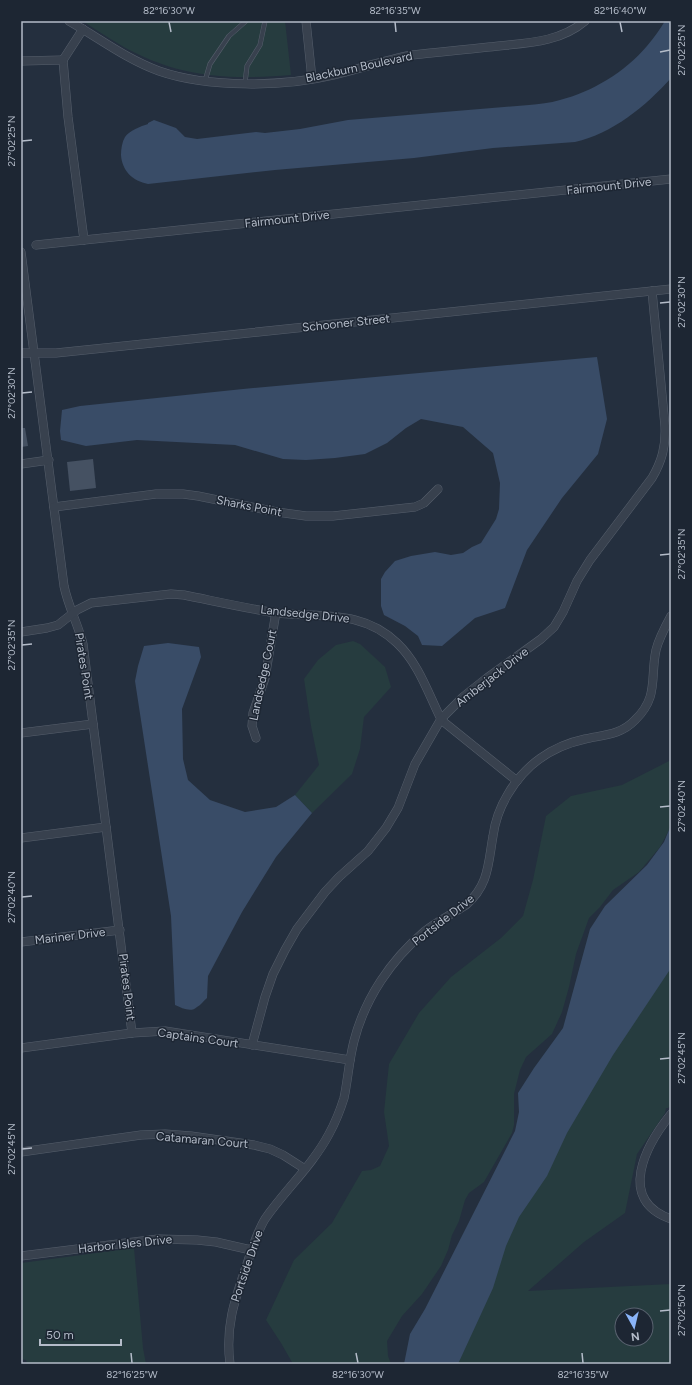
<svg xmlns="http://www.w3.org/2000/svg" width="692" height="1385" font-family="Figtree,sans-serif">
<style>
.green{fill:#263c3f;fill-rule:evenodd}
.water{fill:#394c67}
.building{fill:#455162}
.lines{fill:none;stroke-linecap:round;stroke-linejoin:round}
.service-casing{stroke:#565f6c;stroke-width:5}
.minor-casing{stroke:#565f6c;stroke-width:9}
.service{stroke:#38414e;stroke-width:4}
.minor{stroke:#38414e;stroke-width:8}
.ticks{fill:none;stroke:#b4bcc9;stroke-width:1.5}
.labels{text-anchor:middle;dominant-baseline:central;stroke-width:3;stroke-linejoin:round;paint-order:stroke}
.street-label{font-size:12px;fill:#b4bcc9;stroke:#1d2633}
.neatline{fill:none;stroke:#b4bcc9;stroke-width:1.5}
.ticks-label{font-size:10px;text-anchor:middle;fill:#b4bcc9}
</style>
<rect width="100%" height="100%" fill="#242f3e"/>
<!-- green -->
<g class="green">
<path d="M 83,21 L 285,21 L 291,75 C 222,81 168,76 109,38 C 100,32 91,27 83,21 Z"/>
<path d="M 353,641 L 360,644 L 385,667 L 391,687 L 364,717 L 360,749 L 352,774 L 312,813 L 295,795 L 319,765 L 311,726 L 304,679 L 318,660 L 336,645 Z"/>
<path d="M 671,760 L 671,797 L 669,801 L 671,821 L 669,830 L 660,847 L 639,872 L 613,890 L 600,907 L 589,918 L 576,954 L 569,987 L 562,1012 L 552,1034 L 526,1057 L 520,1070 L 514,1094 L 514,1125 L 512,1133 L 484,1182 L 469,1193 L 465,1200 L 459,1221 L 452,1235 L 448,1250 L 441,1266 L 422,1294 L 402,1316 L 387,1341 L 388,1356 L 391,1364 L 293,1364 L 281,1343 L 266,1320 L 294,1260 L 332,1223 L 362,1171 L 371,1170 L 380,1166 L 389,1146 L 384,1112 L 389,1064 L 419,1013 L 451,977 L 501,938 L 523,916 L 533,880 L 546,816 L 571,796 L 622,785 Z"/>
<path d="M 671,938 L 671,1105 L 668,1108 L 666,1108 L 665,1113 L 637,1154 L 625,1213 L 584,1242 L 528,1291 L 671,1284 L 671,1364 L 451,1364 L 518,1212 ZM 622,1315 L 646,1315 L 646,1339 L 622,1339 Z"/>
<path d="M 134,1248 L 143,1348 L 146,1364 L 27,1364 L 26,1360 L 21,1359 L 21,1263 Z"/>
</g>
<!-- water -->
<g class="water">
<path d="M 665,21 L 671,21 L 671,78 C 646,106 612,134 575,142 L 493,148 L 414,158 L 275,170 L 148,184 C 133,181 122,171 121,155 C 121,149 122,142 125,137 C 129,131 141,126 148,124 L 148,123 L 154,120 L 176,128 L 185,137 L 197,139 L 256,132 L 265,133 L 300,129 L 348,120 L 529,105 C 539,104 550,103 560,100 C 592,92 625,72 647,46 C 654,38 660,29 665,21 Z"/>
<path d="M 597,357 L 607,419 L 598,454 L 562,498 L 527,550 L 505,608 L 475,618 L 442,646 L 422,645 L 418,636 L 405,626 L 384,615 L 381,606 L 381,579 L 385,572 L 395,561 L 411,556 L 435,552 L 451,555 L 463,553 L 472,547 L 481,543 L 496,519 L 499,509 L 500,483 L 493,453 L 463,427 L 421,419 L 406,428 L 387,443 L 365,454 L 335,458 L 306,460 L 283,459 L 235,445 L 137,440 L 86,446 L 61,440 L 60,431 L 62,410 L 80,406 L 243,389 Z"/>
<path d="M 168,643 L 199,647 L 201,657 L 182,709 L 183,759 L 188,780 L 210,800 L 245,812 L 276,807 L 295,795 L 312,813 L 276,857 L 242,912 L 208,976 L 207,998 C 203,1001 201,1005 197,1007 C 191,1013 182,1008 175,1005 L 171,916 L 135,681 L 138,666 L 144,646 Z"/>
<path d="M 671,825 L 671,968 L 613,1055 L 567,1133 L 547,1176 L 519,1217 L 506,1246 L 493,1288 L 458,1364 L 404,1364 L 410,1334 L 425,1309 L 515,1131 L 519,1112 L 518,1093 L 534,1068 L 563,1028 L 590,929 L 605,906 L 647,865 L 664,842 Z"/>
</g>
<!-- building -->
<g class="building">
<path d="M 21,428 L 25,428 L 28,446 L 21,447 Z"/>
<path d="M 93,459 L 96,488 L 70,491 L 67,462 Z"/>
</g>
<g class="lines">
<defs>
<g id="service">
<path d="M 205,81 L 210,64 L 229,36 L 246,21"/>
<path d="M 245,83 L 247,66 L 260,45 L 265,21"/>
</g>
<g id="minor">
<path d="M 69,21 C 99,38 126,59 159,71 C 208,88 283,87 333,75 C 359,69 385,60 412,55 C 438,52 463,50 489,47 C 522,43 558,44 585,21"/>
<path d="M 306,21 L 312,79"/>
<path d="M 63,60 L 68,117 L 84,240"/>
<path d="M 63,60 L 83,29"/>
<path d="M 21,61 L 63,60"/>
<path d="M 36,245 L 671,179"/>
<path d="M 21,252 L 64,586 C 68,606 78,624 83,644 L 132,1033"/>
<path d="M 21,353 L 56,353 L 671,289"/>
<path d="M 21,464 L 49,460"/>
<path d="M 54,507 L 156,494 L 183,494 L 198,496 L 277,512 L 306,516 L 333,516 L 415,507 L 424,503 L 438,489"/>
<path d="M 21,632 L 47,628 L 58,625 L 77,610 L 91,603 L 171,594 L 184,595 C 214,601 245,608 276,613 C 321,618 362,609 397,643 C 419,664 428,693 441,719 L 445,723 L 517,781"/>
<path d="M 21,733 L 93,724"/>
<path d="M 256,738 L 252,726 L 253,713 L 265,678 L 276,612"/>
<path d="M 21,838 L 106,827"/>
<path d="M 21,942 L 120,930"/>
<path d="M 252,1045 L 265,997 L 273,974 L 285,950 L 297,929 L 325,892 L 339,877 L 368,851 L 386,828 L 398,808 L 415,764 L 441,719 L 463,697 L 487,678 L 541,639 L 554,627 L 563,612 L 577,581 L 590,560 L 652,478 C 662,461 666,446 665,426 L 652,291"/>
<path d="M 21,1048 L 132,1033 L 165,1031 L 350,1060"/>
<path d="M 671,1114 C 646,1145 616,1200 671,1219"/>
<path d="M 21,1152 L 141,1135 L 165,1134 L 191,1136 L 254,1145 L 270,1149 L 283,1155 L 305,1169"/>
<path d="M 21,1256 L 158,1239 L 197,1240 L 216,1242 L 251,1250"/>
<path d="M 230,1364 C 225,1326 235,1299 247,1264 C 252,1249 257,1232 265,1219 C 285,1190 312,1166 329,1134 C 335,1123 340,1111 344,1098 C 348,1079 349,1060 354,1041 C 365,998 391,960 425,931 C 438,921 452,914 466,905 C 489,885 488,864 493,836 C 495,821 500,807 508,794 C 525,765 552,746 585,739 C 603,735 621,735 635,720 C 659,697 650,678 656,650 C 659,638 665,627 671,616"/>
</g>
</defs>
<!-- service casing -->
<use href="#service" class="service-casing"/>
<!-- minor casing -->
<use href="#minor" class="minor-casing"/>
<!-- service -->
<use href="#service" class="service"/>
<!-- minor -->
<use href="#minor" class="minor"/>
</g>
<!-- ticks -->
<path class="ticks" d="M 169,22 L 171,32M 395,22 L 396,32M 620,22 L 622,32M 660,52 L 670,50M 22,141 L 32,140M 660,303 L 670,302M 22,393 L 32,392M 660,555 L 670,554M 22,645 L 32,644M 660,807 L 670,806M 22,897 L 32,896M 660,1059 L 670,1058M 22,1149 L 32,1148M 660,1311 L 670,1310M 131,1353 L 132,1363M 356,1353 L 358,1363M 582,1353 L 583,1363"/>
<g class="labels">
<!-- street labels -->
<g class="street-label">
<text transform="translate(359 67) rotate(-12)">Blackburn Boulevard</text>
<text transform="translate(609 186) rotate(-6)">Fairmount Drive</text>
<text transform="translate(287 219) rotate(-6)">Fairmount Drive</text>
<text transform="translate(346 323) rotate(-6)">Schooner Street</text>
<text transform="translate(249 506) rotate(11)">Sharks Point</text>
<text transform="translate(305 614) rotate(6)">Landsedge Drive</text>
<text transform="translate(84 666) rotate(81)">Pirates Point</text>
<text transform="translate(263 675) rotate(-78)">Landsedge Court</text>
<text transform="translate(492 677) rotate(-38)">Amberjack Drive</text>
<text transform="translate(443 920) rotate(-38)">Portside Drive</text>
<text transform="translate(70 936) rotate(-7)">Mariner Drive</text>
<text transform="translate(127 987) rotate(83)">Pirates Point</text>
<text transform="translate(198 1038) rotate(8)">Captains Court</text>
<text transform="translate(202 1140) rotate(5)">Catamaran Court</text>
<text transform="translate(125 1244) rotate(-6)">Harbor Isles Drive</text>
<text transform="translate(247 1266) rotate(-71)">Portside Drive</text>
</g>
</g>
<!-- border -->
<rect width="692" height="1385" fill="none" stroke="#1d2633" stroke-width="44"/>
<!-- north arrow -->
<g transform="translate(634 1327) rotate(172)"><circle r="19" fill="#1d2633" stroke="#59626f"/>
<path d="M0-3L7 15L0 10L-7 15Z" fill="#8ab4f8"/>
<text y="-6" font-size="11" font-weight="bold" text-anchor="middle" fill="#b4bcc9">N</text>
</g>
<!-- scale -->
<path d="M40 1339v6h81v-6" fill="none" stroke="#b4bcc9" stroke-width="2"/>
<text x="46" y="1339" font-size="12" fill="#b4bcc9" stroke="#1d2633" stroke-width="3" paint-order="stroke">50 m</text>
<rect x="22" y="22" width="648" height="1341" class="neatline"/>
<g class="ticks-label">
<text x="169" y="14">82°16'30"W</text>
<text x="395" y="14">82°16'35"W</text>
<text x="620" y="14">82°16'40"W</text>
<text transform="translate(681 50) rotate(-90)" y="4">27°02'25"N</text>
<text transform="translate(11 141) rotate(-90)" y="4">27°02'25"N</text>
<text transform="translate(681 302) rotate(-90)" y="4">27°02'30"N</text>
<text transform="translate(11 393) rotate(-90)" y="4">27°02'30"N</text>
<text transform="translate(681 554) rotate(-90)" y="4">27°02'35"N</text>
<text transform="translate(11 645) rotate(-90)" y="4">27°02'35"N</text>
<text transform="translate(681 806) rotate(-90)" y="4">27°02'40"N</text>
<text transform="translate(11 897) rotate(-90)" y="4">27°02'40"N</text>
<text transform="translate(681 1058) rotate(-90)" y="4">27°02'45"N</text>
<text transform="translate(11 1149) rotate(-90)" y="4">27°02'45"N</text>
<text transform="translate(681 1310) rotate(-90)" y="4">27°02'50"N</text>
<text x="132" y="1378">82°16'25"W</text>
<text x="358" y="1378">82°16'30"W</text>
<text x="583" y="1378">82°16'35"W</text>
</g>
</svg>
